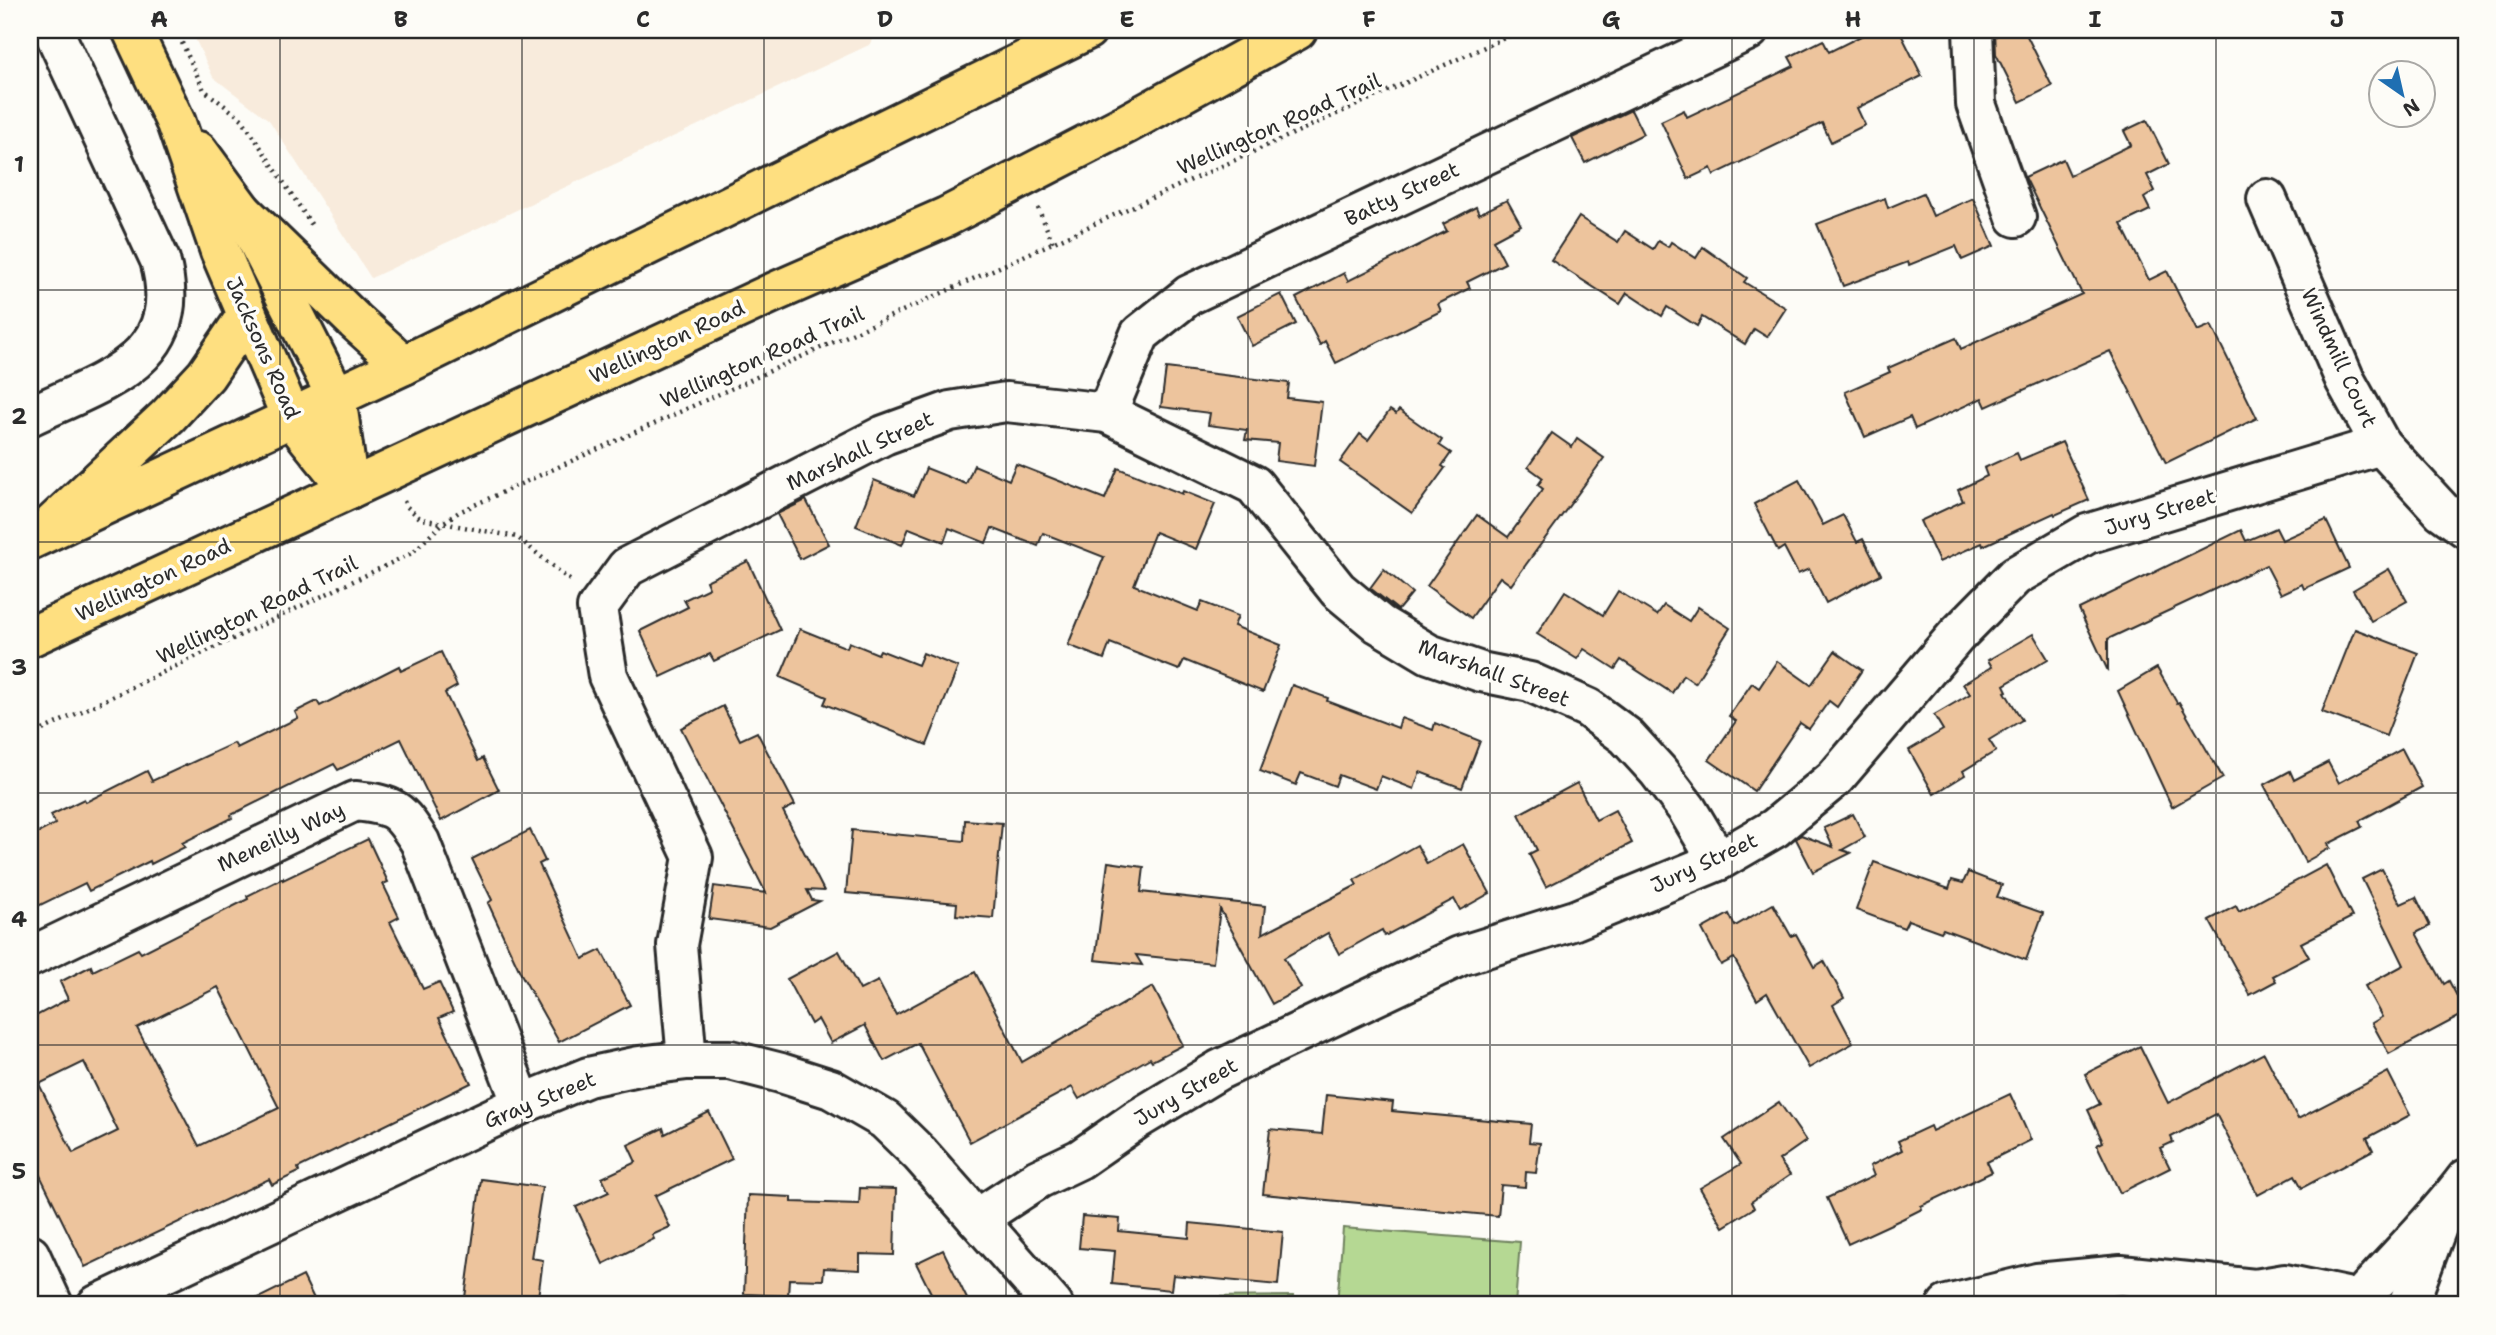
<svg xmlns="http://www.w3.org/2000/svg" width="2496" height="1335" font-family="'Shantell Sans',sans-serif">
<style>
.built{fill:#f8ebdc}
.green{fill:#b5d893;stroke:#70825f;stroke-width:2}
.building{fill:#edc49d;stroke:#2b2b2b;stroke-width:2;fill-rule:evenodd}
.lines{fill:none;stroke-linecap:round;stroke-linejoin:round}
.minor-casing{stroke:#2b2b2b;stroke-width:44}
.major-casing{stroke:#2b2b2b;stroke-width:44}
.highway-casing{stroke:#2b2b2b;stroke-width:44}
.path{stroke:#2b2b2b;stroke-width:4.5;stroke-dasharray:2 5;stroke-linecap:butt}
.minor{stroke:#fdfcf7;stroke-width:38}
.major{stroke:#fedf80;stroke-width:38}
.highway{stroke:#fedf80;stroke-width:38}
.grid{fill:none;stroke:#2b2b2b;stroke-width:2;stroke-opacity:0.55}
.labels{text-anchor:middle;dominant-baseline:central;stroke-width:7;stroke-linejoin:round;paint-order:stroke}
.street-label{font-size:21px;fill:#2b2b2b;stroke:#fdfcf7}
.neatline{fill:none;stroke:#2b2b2b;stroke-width:2.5}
.grid-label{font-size:23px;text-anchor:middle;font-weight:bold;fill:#2b2b2b}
</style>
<rect width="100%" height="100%" fill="#fdfcf7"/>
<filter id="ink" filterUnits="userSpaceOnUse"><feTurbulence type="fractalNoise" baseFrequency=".0143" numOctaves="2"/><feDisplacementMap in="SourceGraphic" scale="14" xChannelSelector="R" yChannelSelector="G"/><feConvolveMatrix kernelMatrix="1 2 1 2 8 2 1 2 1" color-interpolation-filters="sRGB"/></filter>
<g filter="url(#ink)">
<!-- built -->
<path class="built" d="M 191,30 L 878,30 L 869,45 L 371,278 L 269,120 L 213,77 Z"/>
<!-- green -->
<g class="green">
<path d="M 1343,1228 L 1520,1242 L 1515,1305 L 1337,1305 Z"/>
<path d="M 1293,1296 L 1293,1305 L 1202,1305 L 1202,1297 Z"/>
</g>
<!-- building -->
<g class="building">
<path d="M 1873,30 L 1899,30 L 1922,76 L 1857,108 L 1865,125 L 1831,142 L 1822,123 L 1714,175 L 1711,168 L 1688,179 L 1661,121 L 1684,110 L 1687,117 L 1794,66 L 1789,57 L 1823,40 L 1829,52 Z"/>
<path d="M 1995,30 L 2024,30 L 2052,86 L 2020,102 L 1996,54 Z"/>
<path d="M 1631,110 L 1643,134 L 1585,163 L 1572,138 Z"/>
<path d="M 2147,120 L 2169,164 L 2147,175 L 2155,191 L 2144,198 L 2150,210 L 2121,224 L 2149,280 L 2167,271 L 2197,331 L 2211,325 L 2257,418 L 2166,463 L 2110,351 L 1986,407 L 1982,398 L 1915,429 L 1910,417 L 1865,437 L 1845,392 L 1890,372 L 1888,368 L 1956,338 L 1961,349 L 2082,294 L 2025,177 L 2063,159 L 2070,175 L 2131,145 L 2124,131 Z"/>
<path d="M 1923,193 L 1933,216 L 1973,198 L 1994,246 L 1962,260 L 1956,246 L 1909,265 L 1908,262 L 1843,286 L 1817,224 L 1885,198 L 1888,208 Z"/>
<path d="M 1507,200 L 1521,225 L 1493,240 L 1505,263 L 1467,282 L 1470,288 L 1438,304 L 1441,311 L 1336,363 L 1325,341 L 1320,345 L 1296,298 L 1344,273 L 1348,281 L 1447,231 L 1443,224 L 1476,207 L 1479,214 Z"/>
<path d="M 1579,217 L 1618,242 L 1625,231 L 1653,249 L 1658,241 L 1668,247 L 1671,242 L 1696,258 L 1703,247 L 1747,278 L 1744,282 L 1786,308 L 1767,337 L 1754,329 L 1745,344 L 1702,317 L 1697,326 L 1667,307 L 1662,316 L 1627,293 L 1620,304 L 1551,260 Z"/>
<path d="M 1281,294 L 1296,324 L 1252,346 L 1237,316 Z"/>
<path d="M 1166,368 L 1289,383 L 1287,398 L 1322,402 L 1314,466 L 1276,461 L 1278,443 L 1245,440 L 1247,430 L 1208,425 L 1210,413 L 1161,407 Z"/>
<path d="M 1390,410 L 1396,414 L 1399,410 L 1442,440 L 1439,445 L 1451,453 L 1442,466 L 1445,468 L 1412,513 L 1340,462 L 1360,434 L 1368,440 Z"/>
<path d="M 1552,433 L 1572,447 L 1577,439 L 1604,458 L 1511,585 L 1500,577 L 1471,618 L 1427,586 L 1477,515 L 1508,537 L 1543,489 L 1538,485 L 1543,478 L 1528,467 Z"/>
<path d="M 2062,442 L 2089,500 L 2055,515 L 2054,513 L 1983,546 L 1982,543 L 1939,562 L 1920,521 L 1963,501 L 1958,490 L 1987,476 L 1984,468 L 2017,453 L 2020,460 Z"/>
<path d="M 1016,464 L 1105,499 L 1118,468 L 1182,494 L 1183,491 L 1215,504 L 1196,549 L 1155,532 L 1134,585 L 1198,611 L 1202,602 L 1238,616 L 1234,626 L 1281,645 L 1263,692 L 1184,660 L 1179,670 L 1110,643 L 1104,659 L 1068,645 L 1104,557 L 1043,533 L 1038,546 L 992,528 L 986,543 L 949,528 L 944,542 L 909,528 L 902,545 L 856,526 L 874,480 L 914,496 L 926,468 L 966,484 L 974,465 L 1009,480 Z"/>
<path d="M 1799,480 L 1823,525 L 1843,515 L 1857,542 L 1863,539 L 1881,574 L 1826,603 L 1809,569 L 1798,574 L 1784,547 L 1778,551 L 1754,504 Z"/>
<path d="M 806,500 L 829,544 L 800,559 L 777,514 Z"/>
<path d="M 2326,520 L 2349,568 L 2304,589 L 2302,584 L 2281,594 L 2266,565 L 2108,639 L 2108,671 L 2079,609 L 2241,530 L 2246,541 L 2276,528 L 2282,540 Z"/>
<path d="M 748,561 L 780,630 L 714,661 L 710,654 L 661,677 L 640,631 L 688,607 L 684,600 L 709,588 L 706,581 Z"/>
<path d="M 1384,569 L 1412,593 L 1398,610 L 1370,588 Z"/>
<path d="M 2389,569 L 2407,601 L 2371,621 L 2353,590 Z"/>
<path d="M 1565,591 L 1603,615 L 1618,591 L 1657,615 L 1664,605 L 1689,621 L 1698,607 L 1730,628 L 1695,683 L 1683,675 L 1672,693 L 1621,660 L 1615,669 L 1584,649 L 1577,659 L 1537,634 Z"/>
<path d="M 800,629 L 847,648 L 849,642 L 878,654 L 880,650 L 918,665 L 923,653 L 958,667 L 927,745 L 824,704 L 827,697 L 780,677 Z"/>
<path d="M 2355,629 L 2418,653 L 2386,736 L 2322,712 Z"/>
<path d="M 2033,634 L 2048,659 L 2004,685 L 2007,691 L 2005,692 L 2022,720 L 1989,740 L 1996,751 L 1963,771 L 1965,775 L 1934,794 L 1909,750 L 1943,730 L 1934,715 L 1970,694 L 1963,684 L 1992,667 L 1988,660 Z"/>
<path d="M 1835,651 L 1862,670 L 1837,707 L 1829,701 L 1809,729 L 1800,723 L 1754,791 L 1709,760 L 1736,721 L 1729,716 L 1752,683 L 1759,688 L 1777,661 L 1811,685 Z"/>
<path d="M 441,652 L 457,686 L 445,693 L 478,761 L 483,758 L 499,790 L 441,821 L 401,739 L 338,770 L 334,764 L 231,815 L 232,818 L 182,843 L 185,847 L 151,864 L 150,861 L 89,891 L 85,883 L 30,910 L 30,837 L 55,824 L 51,815 L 84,799 L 86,802 L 147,771 L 152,781 L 234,743 L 237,748 L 298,718 L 295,712 L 317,701 L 320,706 L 399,666 L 401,671 Z"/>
<path d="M 2157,668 L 2177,703 L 2179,702 L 2223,778 L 2172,807 L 2118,691 Z"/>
<path d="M 1292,685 L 1328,698 L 1327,701 L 1398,728 L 1401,718 L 1433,730 L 1435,723 L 1480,741 L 1462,788 L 1420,772 L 1414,789 L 1381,776 L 1376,789 L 1339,775 L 1335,786 L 1301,773 L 1296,785 L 1260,771 Z"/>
<path d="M 723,706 L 740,740 L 757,732 L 795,805 L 783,811 L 824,891 L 807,890 L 812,900 L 820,901 L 770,927 L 709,919 L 714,886 L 766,893 L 681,728 Z"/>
<path d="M 2402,749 L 2422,787 L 2359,821 L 2362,827 L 2328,844 L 2330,848 L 2305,862 L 2264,785 L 2290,771 L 2294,780 L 2328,762 L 2339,783 Z"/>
<path d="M 1577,783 L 1596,820 L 1615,810 L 1632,843 L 1546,887 L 1529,854 L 1537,850 L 1519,814 Z"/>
<path d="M 1853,814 L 1865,837 L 1842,850 L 1851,853 L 1813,872 L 1796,839 L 1801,835 L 1833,847 L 1824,828 Z"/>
<path d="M 965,820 L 1002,823 L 993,918 L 956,915 L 957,903 L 846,893 L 852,830 L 964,841 Z"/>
<path d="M 530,830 L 545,861 L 539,864 L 583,959 L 601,950 L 630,1005 L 559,1042 L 521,974 L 488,903 L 492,900 L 472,859 Z"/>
<path d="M 368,839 L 388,882 L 383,884 L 399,917 L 390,922 L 423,989 L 439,982 L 453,1012 L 439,1018 L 471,1083 L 298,1168 L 299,1172 L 272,1185 L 269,1179 L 85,1267 L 30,1155 L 30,1019 L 68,999 L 60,982 L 91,966 L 93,971 L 138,949 L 141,953 L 248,899 L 247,896 L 283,878 L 283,880 ZM 218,987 L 279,1108 L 199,1146 L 137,1028 ZM 84,1062 L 118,1131 L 73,1153 L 39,1084 Z"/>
<path d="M 1463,844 L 1490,893 L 1460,910 L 1454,899 L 1385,936 L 1382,930 L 1339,954 L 1328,933 L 1284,958 L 1301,988 L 1272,1004 L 1220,909 L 1213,963 L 1136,955 L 1142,965 L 1095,960 L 1108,862 L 1144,867 L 1141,892 L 1265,906 L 1262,934 L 1357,885 L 1354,880 L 1417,845 L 1427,864 Z"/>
<path d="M 1874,862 L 1949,889 L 1952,880 L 1963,883 L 1968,872 L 2002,885 L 1997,897 L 2043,913 L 2026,960 L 1943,929 L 1941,932 L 1908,920 L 1904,928 L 1856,910 Z"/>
<path d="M 2326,865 L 2352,917 L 2301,943 L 2309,957 L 2273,976 L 2276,981 L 2250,995 L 2209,920 L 2236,906 L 2239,912 Z"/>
<path d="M 2382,869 L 2401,904 L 2416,897 L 2430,926 L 2416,933 L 2444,984 L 2449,981 L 2466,1013 L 2389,1054 L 2372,1023 L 2382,1017 L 2365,986 L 2404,965 L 2362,879 Z"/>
<path d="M 1773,904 L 1791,936 L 1796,934 L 1814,967 L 1824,961 L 1844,998 L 1833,1005 L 1853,1043 L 1809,1068 L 1767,993 L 1757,1000 L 1734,958 L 1721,965 L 1702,929 L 1729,914 L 1735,926 Z"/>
<path d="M 839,951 L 860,990 L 878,981 L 896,1015 L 975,972 L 1022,1062 L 1153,987 L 1183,1045 L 1152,1061 L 1150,1058 L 1079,1099 L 1072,1087 L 970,1142 L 918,1043 L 884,1061 L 865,1025 L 831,1043 L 818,1019 L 811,1024 L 787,979 Z"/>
<path d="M 2140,1046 L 2168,1103 L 2264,1053 L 2298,1119 L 2388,1072 L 2410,1115 L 2367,1138 L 2373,1150 L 2302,1188 L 2295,1175 L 2258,1195 L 2216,1114 L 2171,1137 L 2173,1142 L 2160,1148 L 2170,1168 L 2120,1193 L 2097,1145 L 2103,1142 L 2088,1110 L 2100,1104 L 2085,1074 Z"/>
<path d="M 2010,1094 L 2031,1140 L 1987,1162 L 1992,1172 L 1921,1206 L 1922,1209 L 1902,1219 L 1848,1244 L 1827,1198 L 1874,1176 L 1870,1166 L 1902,1150 L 1898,1141 L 1930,1126 L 1932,1131 Z"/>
<path d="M 1326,1095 L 1393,1102 L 1392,1111 L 1531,1124 L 1529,1142 L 1540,1143 L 1536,1173 L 1526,1172 L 1525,1187 L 1501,1185 L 1498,1216 L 1263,1194 L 1270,1129 L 1322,1134 Z"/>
<path d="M 1779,1102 L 1806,1141 L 1779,1160 L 1790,1175 L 1751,1202 L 1754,1208 L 1723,1227 L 1700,1188 L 1741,1164 L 1724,1139 Z"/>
<path d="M 709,1112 L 732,1159 L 655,1196 L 670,1227 L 652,1235 L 654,1239 L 603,1264 L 576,1207 L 609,1192 L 602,1178 L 636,1162 L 628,1145 L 663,1128 L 665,1134 Z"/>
<path d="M 481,1179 L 542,1187 L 531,1258 L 543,1260 L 537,1305 L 464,1305 Z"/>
<path d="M 860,1188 L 896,1189 L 894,1255 L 860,1254 L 860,1270 L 824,1268 L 823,1280 L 789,1279 L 788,1296 L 744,1294 L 748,1195 L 792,1197 L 792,1202 L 859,1204 Z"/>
<path d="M 1082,1216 L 1120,1219 L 1119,1231 L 1189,1238 L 1190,1223 L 1283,1232 L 1278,1285 L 1173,1275 L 1171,1290 L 1112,1284 L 1115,1251 L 1079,1248 Z"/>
<path d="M 943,1250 L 970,1305 L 937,1305 L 916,1263 Z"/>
<path d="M 303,1276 L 317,1305 L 244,1305 Z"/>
</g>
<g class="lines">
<defs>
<g id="minor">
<path d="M 1973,30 L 1976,104 L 2016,217"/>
<path d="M 2267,199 L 2345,380 L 2381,445 L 2442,511 L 2466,528"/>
<path d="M 1107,413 L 1140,334 L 1189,295 L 1749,30"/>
<path d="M 30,416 C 101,382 188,360 160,260 L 53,30"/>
<path d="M 30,957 L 355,801 C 395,805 399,809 420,842 L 522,1104"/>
<path d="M 687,1060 L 677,945 L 693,857 L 608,676 L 597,608 L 627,567 L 884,435 L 950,411 L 1006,402 L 1107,413 L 1254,485 L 1338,590 L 1379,624 L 1429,654 L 1481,672 L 1530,682 L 1588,708 L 1626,736 L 1658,771 L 1687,809 L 1718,861"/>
<path d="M 977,1219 L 1038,1179 L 1080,1159 L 1136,1120 L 1219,1070 L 1460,956 L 1575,920 L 1718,861 L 1775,828 L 1835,778 L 1956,636 L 2015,576 L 2087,534 L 2381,445"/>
<path d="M 30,1255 L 53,1305"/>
<path d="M 2367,1291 C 2400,1254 2436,1219 2466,1179"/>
<path d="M 97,1305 L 522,1104 L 588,1077 L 639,1066 L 687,1060 L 730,1060 L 781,1073 L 831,1089 L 885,1120 L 920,1154 L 1053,1305"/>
<path d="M 1947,1305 L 2037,1283 L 2121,1275 L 2255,1289 L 2285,1284 L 2346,1297"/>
<path d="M 2408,1305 L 2440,1219"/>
</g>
<g id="major">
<path d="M 132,30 L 176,123 L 220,251 L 291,417 L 349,489"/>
<path d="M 198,151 L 242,211 L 336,396 L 349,489"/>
<path d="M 48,528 L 168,416 L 206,375 L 247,315"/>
</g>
<g id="highway">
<path d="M 242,211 L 355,321 L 404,365"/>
<path d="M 30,540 L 404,365 L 1087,30"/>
<path d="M 30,637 L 770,294 L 946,217 L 1126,124 L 1297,30"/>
</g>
</defs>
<!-- minor casing -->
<use href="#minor" class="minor-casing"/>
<!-- major casing -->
<use href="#major" class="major-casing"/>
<!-- highway casing -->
<use href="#highway" class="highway-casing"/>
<!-- path -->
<g class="path">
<path d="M 176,30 L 204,90 L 242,119 L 313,227"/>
<path d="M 1038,208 L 1053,243"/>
<path d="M 404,501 L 406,506 L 421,519 L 517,537 L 572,582"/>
<path d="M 30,736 L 412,553 L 444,522 L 459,512 L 1522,30"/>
</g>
<!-- minor -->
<use href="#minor" class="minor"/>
<!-- major -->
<use href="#major" class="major"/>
<!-- highway -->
<use href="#highway" class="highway"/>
</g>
</g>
<!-- grid -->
<path class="grid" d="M 280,30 L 280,1305M 522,30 L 522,1305M 764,30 L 764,1305M 1006,30 L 1006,1305M 1248,30 L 1248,1305M 1490,30 L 1490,1305M 1732,30 L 1732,1305M 1974,30 L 1974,1305M 2216,30 L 2216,1305M 30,290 L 2466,290M 30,542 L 2466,542M 30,793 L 2466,793M 30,1045 L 2466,1045"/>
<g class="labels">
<!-- street labels -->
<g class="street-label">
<text transform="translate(1279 124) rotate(-24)">Wellington Road Trail</text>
<text transform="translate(1402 194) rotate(-25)">Batty Street</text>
<text transform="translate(667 342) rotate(-25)">Wellington Road</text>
<text transform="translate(263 348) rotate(66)">Jacksons Road</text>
<text transform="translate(762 357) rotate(-24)">Wellington Road Trail</text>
<text transform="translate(2339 358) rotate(65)">Windmill Court</text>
<text transform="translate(860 451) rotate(-25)">Marshall Street</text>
<text transform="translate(2160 512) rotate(-17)">Jury Street</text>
<text transform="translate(153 580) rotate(-25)">Wellington Road</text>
<text transform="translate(257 610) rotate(-26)">Wellington Road Trail</text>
<text transform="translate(1494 673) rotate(20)">Marshall Street</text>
<text transform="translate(281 837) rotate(-25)">Meneilly Way</text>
<text transform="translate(1704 863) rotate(-25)">Jury Street</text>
<text transform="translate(1186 1092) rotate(-30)">Jury Street</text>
<text transform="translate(540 1100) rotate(-22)">Gray Street</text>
</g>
</g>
<!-- margin -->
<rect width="2496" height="1335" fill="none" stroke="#fdfcf7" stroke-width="77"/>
<!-- north arrow -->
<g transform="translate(2402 94) rotate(146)"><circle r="33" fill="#fdfcf7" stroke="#a9a8a5" stroke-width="2"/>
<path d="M0-5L12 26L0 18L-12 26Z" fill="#1f6fb2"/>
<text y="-10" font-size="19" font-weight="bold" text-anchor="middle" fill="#2b2b2b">N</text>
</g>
<rect x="38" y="38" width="2420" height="1258" class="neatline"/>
<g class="grid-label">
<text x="159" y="27">A</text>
<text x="401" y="27">B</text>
<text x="643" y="27">C</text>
<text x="885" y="27">D</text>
<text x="1127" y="27">E</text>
<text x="1369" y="27">F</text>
<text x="1611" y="27">G</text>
<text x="1853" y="27">H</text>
<text x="2095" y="27">I</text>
<text x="2337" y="27">J</text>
<text x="19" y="172">1</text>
<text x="19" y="424">2</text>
<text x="19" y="675">3</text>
<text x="19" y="927">4</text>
<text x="19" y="1179">5</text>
</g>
</svg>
